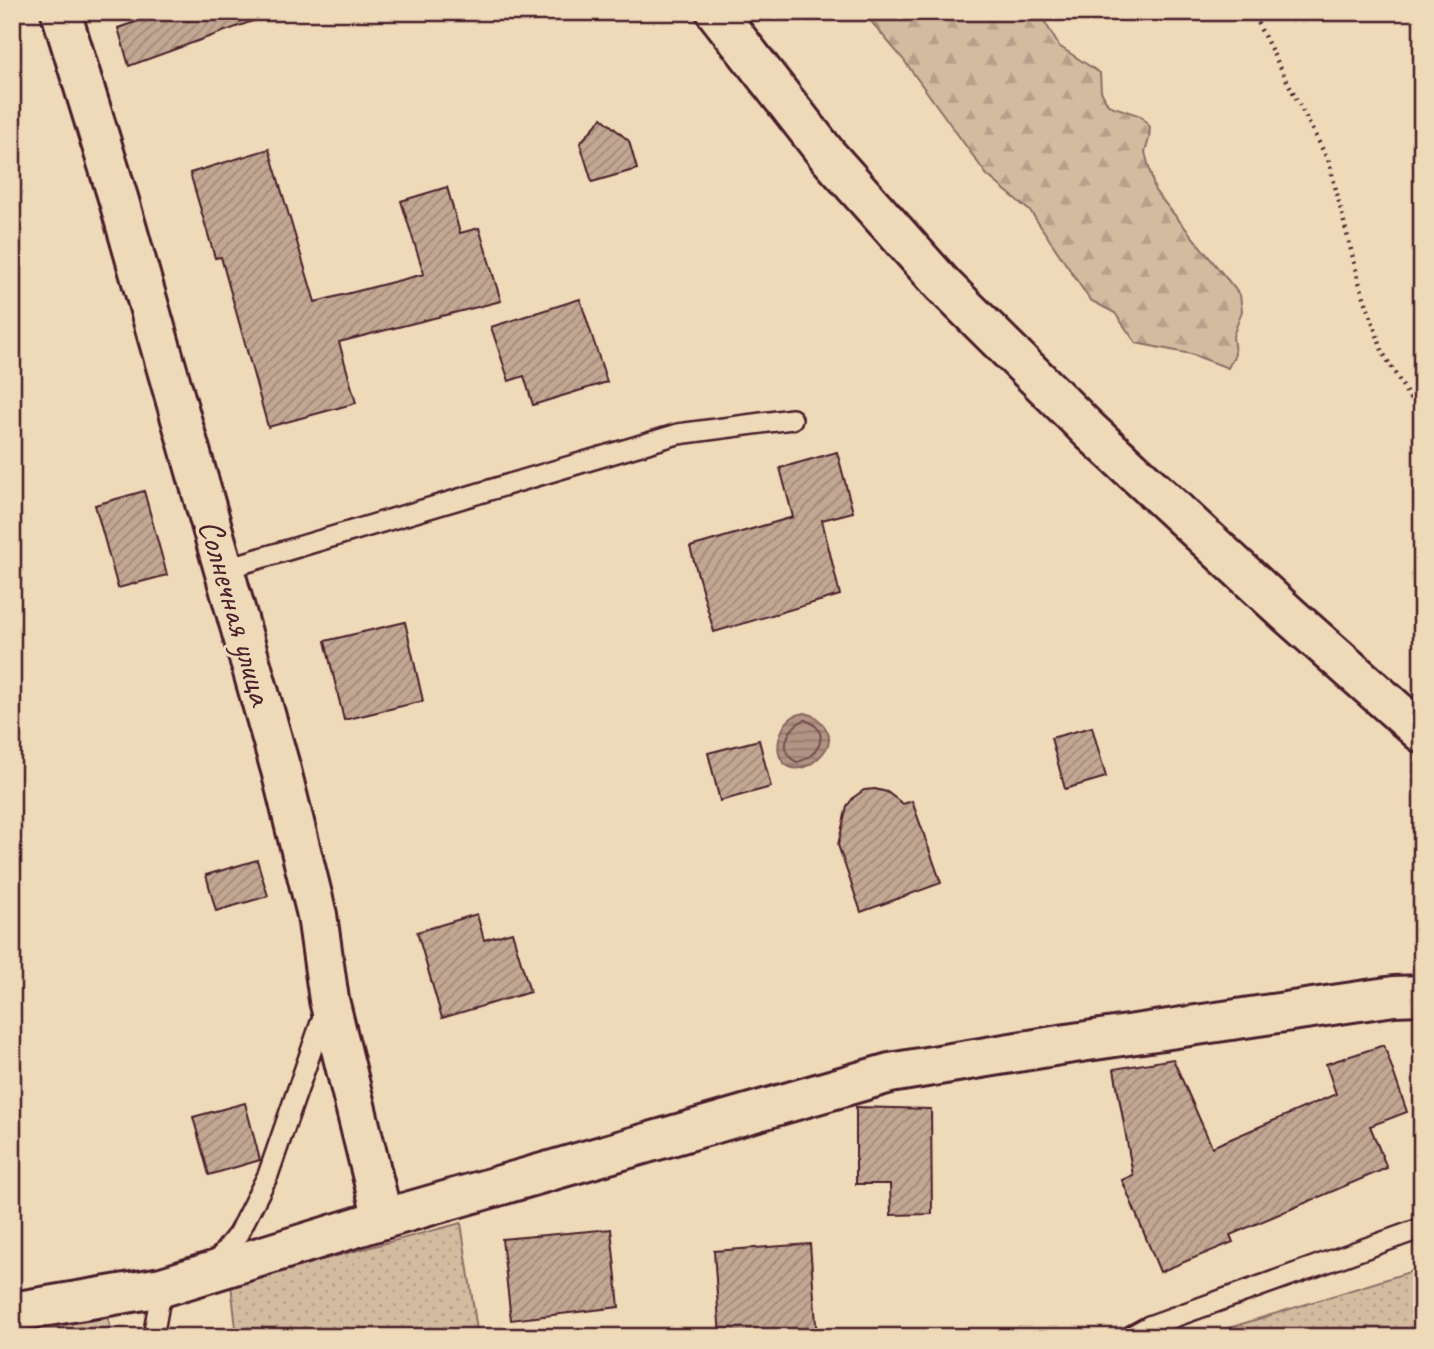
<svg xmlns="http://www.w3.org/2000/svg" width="1434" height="1349" font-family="Caveat,sans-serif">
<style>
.grass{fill:url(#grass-dots);stroke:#8e6d66;stroke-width:2}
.forest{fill:url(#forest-firs);stroke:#8e6d66;stroke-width:2}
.water{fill:url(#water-rules);stroke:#886560;stroke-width:2}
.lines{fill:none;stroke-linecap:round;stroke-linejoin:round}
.shore{stroke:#744e4f;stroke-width:2}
.building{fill:url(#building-hatch);stroke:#4a1f2b;stroke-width:2}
.lane-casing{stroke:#4a1f2b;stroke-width:24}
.street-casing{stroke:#4a1f2b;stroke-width:44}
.secondary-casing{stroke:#4a1f2b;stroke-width:44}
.path{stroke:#4a1f2b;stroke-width:4.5;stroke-dasharray:2 5;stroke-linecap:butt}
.lane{stroke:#eed9b8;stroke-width:19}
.street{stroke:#eed9b8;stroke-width:38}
.secondary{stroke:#eed9b8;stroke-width:38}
.labels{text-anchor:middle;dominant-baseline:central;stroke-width:6;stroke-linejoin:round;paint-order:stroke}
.street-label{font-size:35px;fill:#4a1f2b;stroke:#eed9b8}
</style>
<defs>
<pattern id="grass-dots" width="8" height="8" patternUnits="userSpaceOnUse" patternTransform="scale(1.75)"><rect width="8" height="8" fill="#d3bba0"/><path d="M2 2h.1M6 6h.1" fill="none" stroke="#b7a08a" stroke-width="1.8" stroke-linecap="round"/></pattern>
<pattern id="forest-firs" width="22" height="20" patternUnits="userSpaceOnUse" patternTransform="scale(1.75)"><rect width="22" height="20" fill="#d3bba0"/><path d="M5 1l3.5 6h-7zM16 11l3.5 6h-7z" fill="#b7a08a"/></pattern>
<pattern id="water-rules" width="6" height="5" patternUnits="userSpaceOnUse" patternTransform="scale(1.75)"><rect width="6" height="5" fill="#b29484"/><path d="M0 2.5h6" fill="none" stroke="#93786c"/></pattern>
<pattern id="building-hatch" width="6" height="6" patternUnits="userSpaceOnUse" patternTransform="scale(1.75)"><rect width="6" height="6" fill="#c2a893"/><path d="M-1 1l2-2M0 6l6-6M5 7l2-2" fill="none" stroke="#a08878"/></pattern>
</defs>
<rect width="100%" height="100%" fill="#eed9b8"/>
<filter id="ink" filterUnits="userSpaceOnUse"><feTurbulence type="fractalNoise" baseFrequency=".0143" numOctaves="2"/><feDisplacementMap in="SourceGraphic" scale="14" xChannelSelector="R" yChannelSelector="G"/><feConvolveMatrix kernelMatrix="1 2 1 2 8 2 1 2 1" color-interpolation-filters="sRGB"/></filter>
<g filter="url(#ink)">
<!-- grass -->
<g class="grass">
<path d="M 461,1223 L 478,1337 L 237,1337 L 231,1284 Z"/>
<path d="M 1422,1268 L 1422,1337 L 1200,1337 Z"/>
<path d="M 108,1318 L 113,1337 L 12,1337 L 12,1332 Z"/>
</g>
<!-- forest -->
<path class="forest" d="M 863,12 L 1037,12 L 1042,17 L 1059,46 L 1100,73 L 1101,91 L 1108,105 L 1141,116 L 1150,127 L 1149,139 L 1145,152 L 1155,191 L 1240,295 L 1242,311 L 1233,336 L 1235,354 L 1228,368 L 1191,354 L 1136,343 L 1115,313 L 1090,300 L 1031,212 L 987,175 L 903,59 Z"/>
<!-- water -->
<path class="water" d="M 805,713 C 819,716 836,734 826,749 C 818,761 799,776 785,764 C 772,752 780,724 794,716 C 798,714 801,714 805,713 Z"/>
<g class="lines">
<!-- shore -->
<path class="shore" d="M 805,720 C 833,730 819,757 797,762 C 776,753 788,725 805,720 Z"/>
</g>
<!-- building -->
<g class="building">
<path d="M 164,12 L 263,12 L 264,17 L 129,66 L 118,28 Z"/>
<path d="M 602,118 L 629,141 L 637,169 L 592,182 L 580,143 Z"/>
<path d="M 269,149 L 315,302 L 424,274 L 401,201 L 447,187 L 460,233 L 479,228 L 501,301 L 339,342 L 356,403 L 268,427 L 221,257 L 215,258 L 190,173 Z"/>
<path d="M 580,299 L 607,382 L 533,405 L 524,376 L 509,381 L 491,327 Z"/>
<path d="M 837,452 L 853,512 L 822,520 L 840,595 L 714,632 L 690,547 L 793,517 L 780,468 Z"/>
<path d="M 144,491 L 167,575 L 118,588 L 95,505 Z"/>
<path d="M 405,622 L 423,701 L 344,720 L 325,641 Z"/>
<path d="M 1092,727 L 1106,777 L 1065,789 L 1051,738 Z"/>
<path d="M 759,740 L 771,787 L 720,801 L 708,753 Z"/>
<path d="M 875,789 L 887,792 L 903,804 L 912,801 L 941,883 L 861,912 L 838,845 L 847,806 L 854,797 L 864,790 Z"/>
<path d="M 257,860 L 268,896 L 216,911 L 206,875 Z"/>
<path d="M 477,914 L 484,940 L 512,932 L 530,992 L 442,1018 L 417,932 Z"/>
<path d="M 1384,1045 L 1407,1112 L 1370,1126 L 1387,1168 L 1230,1235 L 1233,1242 L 1160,1272 L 1122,1180 L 1133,1175 L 1114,1069 L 1173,1059 L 1212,1147 L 1336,1094 L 1326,1064 Z"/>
<path d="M 245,1103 L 260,1160 L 209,1175 L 193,1117 Z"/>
<path d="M 856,1107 L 931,1109 L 932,1214 L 891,1215 L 890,1184 L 856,1184 Z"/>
<path d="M 611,1229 L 619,1307 L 511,1320 L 502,1239 Z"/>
<path d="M 810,1244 L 817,1337 L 720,1337 L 714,1251 Z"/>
</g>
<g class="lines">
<defs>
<g id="lane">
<path d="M 224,569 L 678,434 L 792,419"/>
<path d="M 213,1266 L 238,1234 L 268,1175 L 325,1011"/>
<path d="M 153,1337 L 162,1287"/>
<path d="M 1129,1337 L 1149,1326 L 1422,1228"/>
</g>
<g id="street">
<path d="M 61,12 L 119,201 L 281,770 L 317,915 L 329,1000 L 383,1219"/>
<path d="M 12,1312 L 162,1287 L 383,1219 L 890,1073 L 1060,1045 L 1394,996 L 1422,995"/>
</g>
<path id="secondary" d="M 716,12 L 828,156 L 943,285 L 1090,431 L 1290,616 L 1422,733"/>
</defs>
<!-- lane casing -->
<use href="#lane" class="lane-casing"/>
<!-- street casing -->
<use href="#street" class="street-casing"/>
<!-- secondary casing -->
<use href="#secondary" class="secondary-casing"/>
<!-- path -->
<path class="path" d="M 1249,12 L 1258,24 L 1329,162 L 1359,282 L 1383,353 L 1409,397 L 1422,411"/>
<!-- lane -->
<use href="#lane" class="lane"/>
<!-- street -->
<use href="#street" class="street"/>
<!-- secondary -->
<use href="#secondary" class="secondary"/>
</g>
</g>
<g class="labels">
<!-- street labels -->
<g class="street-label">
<text transform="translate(236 612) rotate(74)">Солнечная улица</text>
</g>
</g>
<!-- margin -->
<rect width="1434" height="1349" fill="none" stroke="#eed9b8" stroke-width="42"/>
<rect x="21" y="21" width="1392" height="1307" fill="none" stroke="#4a1f2b" stroke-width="2.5" filter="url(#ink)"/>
</svg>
